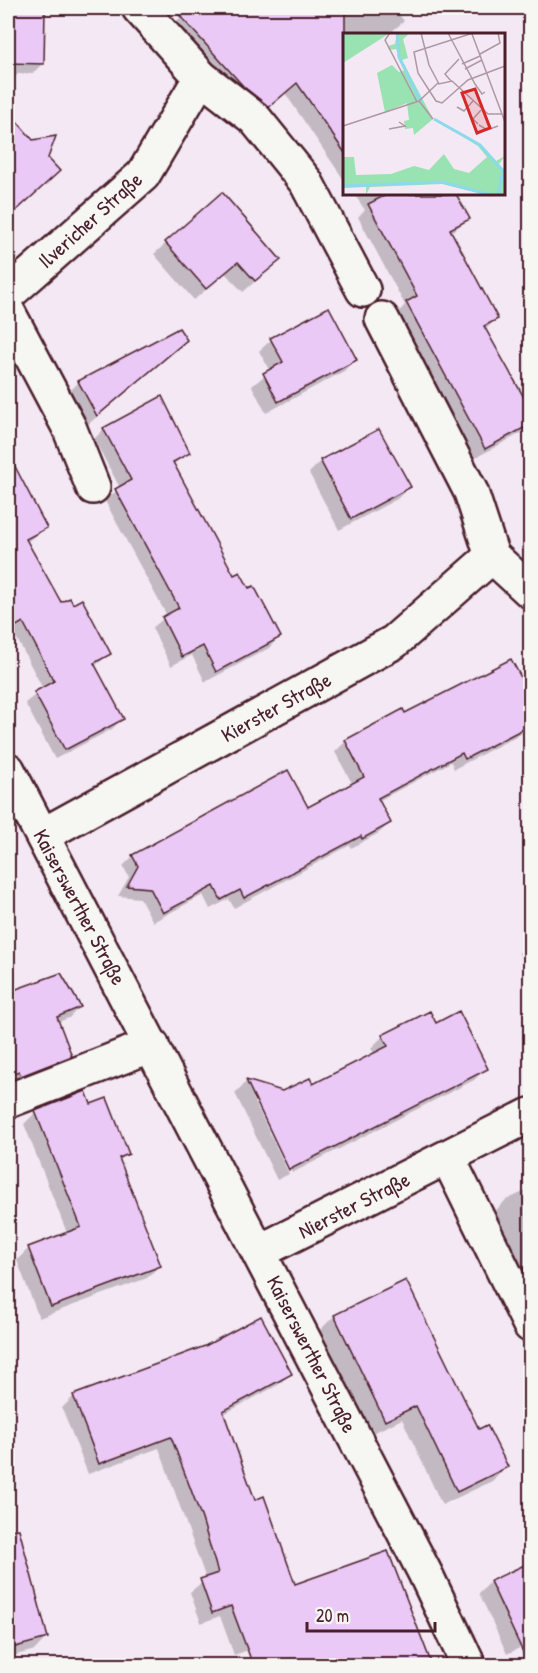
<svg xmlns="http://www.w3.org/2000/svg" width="538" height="1673" font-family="'Patrick Hand',sans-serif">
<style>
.shadow{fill:#0003}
.building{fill:#ebc9f6;stroke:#4a1f2b;stroke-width:1.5}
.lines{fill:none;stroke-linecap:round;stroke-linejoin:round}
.minor-casing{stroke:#4a1f2b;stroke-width:38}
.minor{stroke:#f6f6f2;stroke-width:33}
.labels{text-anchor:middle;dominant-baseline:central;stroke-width:5;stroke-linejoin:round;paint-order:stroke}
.street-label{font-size:21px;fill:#4a1f2b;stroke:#f6f6f2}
.inset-river{fill:none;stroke:#8cd9eb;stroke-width:3}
.inset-road{fill:none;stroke:#af98a3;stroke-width:1.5}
.view{fill:#d62828;fill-opacity:0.15;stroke:#d62828;stroke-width:3}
.inset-edge{fill:none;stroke:#4a1f2b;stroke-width:3}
</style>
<rect width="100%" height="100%" fill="#f3e8f3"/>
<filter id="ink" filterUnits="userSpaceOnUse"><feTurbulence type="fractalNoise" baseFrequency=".0167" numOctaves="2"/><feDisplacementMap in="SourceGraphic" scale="12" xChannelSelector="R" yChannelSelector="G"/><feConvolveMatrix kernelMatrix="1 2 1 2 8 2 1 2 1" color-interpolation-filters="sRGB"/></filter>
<g filter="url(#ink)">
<!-- shadow -->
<g class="shadow">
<path d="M 8,8 L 43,8 L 42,64 L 32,74 L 18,73 L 8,90 Z"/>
<path d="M 191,8 L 241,8 L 262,32 L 294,8 L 394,8 L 404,21 L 389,34 L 344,34 L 344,180 L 285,93 L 257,117 L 170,27 Z"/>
<path d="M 21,129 L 46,158 L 47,181 L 8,217 L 8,141 Z"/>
<path d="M 221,194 L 267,271 L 243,292 L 225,273 L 194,300 L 154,254 Z"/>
<path d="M 354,194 L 454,194 L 468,219 L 451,233 L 496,319 L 485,330 L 530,424 L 523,432 L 473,459 L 396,315 L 405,305 L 358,217 L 365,210 Z"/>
<path d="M 328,309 L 355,359 L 344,371 L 266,413 L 252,386 L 270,371 L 259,351 L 271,340 Z"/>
<path d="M 173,351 L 85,427 L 67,394 L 79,382 Z"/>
<path d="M 104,429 L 188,452 L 173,465 L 233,577 L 248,590 L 279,637 L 269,648 L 205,682 L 192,655 L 171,666 L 152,628 L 167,616 L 105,501 L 120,488 L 94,439 Z"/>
<path d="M 321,461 L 409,487 L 397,499 L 339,530 L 309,473 Z"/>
<path d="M 24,488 L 45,528 L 27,542 L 60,604 L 109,654 L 94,667 L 122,719 L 112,729 L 55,759 L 25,703 L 43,689 L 13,631 L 8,634 L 8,497 Z"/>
<path d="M 530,699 L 530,729 L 454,769 L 451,762 L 378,801 L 390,823 L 379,833 L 351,848 L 350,845 L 234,908 L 229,899 L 210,909 L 203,895 L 153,922 L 140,898 L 118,896 L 129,877 L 123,866 L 133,856 L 307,809 L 353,785 L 335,752 L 346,741 L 402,711 L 404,715 Z"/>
<path d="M 530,941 L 530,977 L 519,953 Z"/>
<path d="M 60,975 L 79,1007 L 69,1018 L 58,1022 L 71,1055 L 60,1066 L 10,1085 L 8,1081 L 8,994 Z"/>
<path d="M 435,1025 L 486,1068 L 474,1080 L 292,1173 L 256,1098 L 253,1098 L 289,1174 L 277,1180 L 235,1093 L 246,1082 L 282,1093 L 313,1086 L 375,1055 L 371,1048 L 383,1036 Z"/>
<path d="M 91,1106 L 127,1153 L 119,1162 L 159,1266 L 147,1278 L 39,1318 L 17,1260 L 29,1248 L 67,1233 L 24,1124 L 36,1112 Z"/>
<path d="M 530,1189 L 530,1283 L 495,1211 L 506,1200 Z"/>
<path d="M 334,1316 L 478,1431 L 506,1467 L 492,1481 L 442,1505 L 402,1419 L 371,1434 L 320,1330 Z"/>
<path d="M 290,1374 L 278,1385 L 222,1415 L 254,1502 L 294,1586 L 387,1553 L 429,1666 L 260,1666 L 254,1648 L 234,1655 L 220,1616 L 201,1623 L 190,1592 L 206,1579 L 159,1448 L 88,1474 L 62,1408 L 74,1396 Z"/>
<path d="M 530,1564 L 530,1643 L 507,1654 L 479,1593 L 490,1582 Z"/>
<path d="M 27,1566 L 46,1638 L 35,1650 L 8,1657 L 8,1571 Z"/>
</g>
<!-- building -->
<g class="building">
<path d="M 8,8 L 45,8 L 44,64 L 8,63 Z"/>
<path d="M 173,8 L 345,8 L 345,153 L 297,83 L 269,107 L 244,87 Z"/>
<path d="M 8,111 L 33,140 L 56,136 L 48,158 L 60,171 L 8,218 Z"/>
<path d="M 222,192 L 281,260 L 255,281 L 238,262 L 206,289 L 165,242 Z"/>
<path d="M 388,194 L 456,194 L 470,219 L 450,229 L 498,319 L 484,326 L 531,410 L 531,424 L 485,449 L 406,302 L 417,296 L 368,204 Z"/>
<path d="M 329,307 L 357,360 L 278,402 L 263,373 L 283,362 L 270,338 Z"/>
<path d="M 179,328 L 187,340 L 97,416 L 78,381 Z"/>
<path d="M 162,396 L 190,453 L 173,462 L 234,575 L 240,572 L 249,588 L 254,586 L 281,637 L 216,672 L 203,646 L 182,657 L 162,617 L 179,608 L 115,489 L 131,480 L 103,428 Z"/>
<path d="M 379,429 L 411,487 L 351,519 L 320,460 Z"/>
<path d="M 8,453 L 47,528 L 26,539 L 61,602 L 70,598 L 73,604 L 82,599 L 111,654 L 94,663 L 124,719 L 65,750 L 34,692 L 54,681 L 23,622 L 8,631 Z"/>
<path d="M 511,659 L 531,696 L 531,725 L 465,759 L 462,753 L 378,798 L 391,823 L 362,839 L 361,836 L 244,898 L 240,890 L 221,900 L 214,886 L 163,913 L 150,888 L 127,886 L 138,866 L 132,855 L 288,770 L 308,807 L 364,777 L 345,740 L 403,709 L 405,713 Z"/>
<path d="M 61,973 L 81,1007 L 57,1017 L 72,1056 L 21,1076 L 19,1071 L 8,1076 L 8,992 Z"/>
<path d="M 430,1011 L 436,1023 L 459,1011 L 488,1069 L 289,1170 L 246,1080 L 282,1091 L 310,1078 L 313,1084 L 388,1046 L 382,1035 Z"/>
<path d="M 86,1091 L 91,1104 L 107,1098 L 129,1154 L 119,1158 L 161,1266 L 51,1307 L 28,1247 L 81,1227 L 35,1111 Z"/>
<path d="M 406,1280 L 479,1429 L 487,1425 L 508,1467 L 457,1492 L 416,1406 L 385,1421 L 334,1315 Z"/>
<path d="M 261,1316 L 292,1374 L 223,1411 L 255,1500 L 264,1496 L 295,1584 L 388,1551 L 432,1665 L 253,1665 L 231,1606 L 212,1613 L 200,1579 L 218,1573 L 202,1519 L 171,1437 L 99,1464 L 73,1395 L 205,1346 Z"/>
<path d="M 19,1529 L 48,1638 L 8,1649 L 8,1530 Z"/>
<path d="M 531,1562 L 531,1665 L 529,1665 L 490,1581 Z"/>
</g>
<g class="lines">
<defs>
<g id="minor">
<path d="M 139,8 L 201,77 L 255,119 L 306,182 L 363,290"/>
<path d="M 8,294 L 143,175 L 201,77"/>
<path d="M 8,312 L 69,427 L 93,487"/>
<path d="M 492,556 L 530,591"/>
<path d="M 8,770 L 425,1573 L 469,1666"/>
<path d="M 43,835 L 394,642 L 492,556 L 471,492 L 382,319"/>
<path d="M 8,1101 L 152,1045"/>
<path d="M 448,1158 L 530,1325"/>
<path d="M 259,1252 L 530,1115"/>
</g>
</defs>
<!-- minor casing -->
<use href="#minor" class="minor-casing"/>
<!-- minor -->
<use href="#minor" class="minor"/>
</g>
</g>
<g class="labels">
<!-- street labels -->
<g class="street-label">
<text transform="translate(90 220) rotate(-42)">Ilvericher Straße</text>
<text transform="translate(276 707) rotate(-29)">Kierster Straße</text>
<text transform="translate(80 907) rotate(62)">Kaiserswerther Straße</text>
<text transform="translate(354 1205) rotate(-27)">Nierster Straße</text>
<text transform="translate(312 1354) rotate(63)">Kaiserswerther Straße</text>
</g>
</g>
<!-- overview -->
<g transform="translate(343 33)">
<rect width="162" height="162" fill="#f3e8f3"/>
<path d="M 0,0 L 47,0 L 0,30 ZM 54,0 L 67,0 L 60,6 L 65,25 L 59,27 L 90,86 L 71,102 L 70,95 L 62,96 L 61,88 L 66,87 L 64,70 L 42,79 L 34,40 L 49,32 L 56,39 L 63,37 L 53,16 L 46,17 L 45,13 L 52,11 ZM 92,86 L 136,111 L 153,128 L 162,123 L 156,131 L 162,138 L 162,162 L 144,162 L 99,151 L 27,154 L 23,162 L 23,154 L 0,155 L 0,124 L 11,124 L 13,142 L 48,141 L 71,133 L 86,137 L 101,121 L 111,136 L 126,140 L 144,124 L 135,113 Z" fill="#99e2b1"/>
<path class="inset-river" d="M 54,0 L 56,24 L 79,71M 91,86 L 137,112 L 160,138 L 155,162M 0,153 L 99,149 L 148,162"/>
<path class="inset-road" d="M 47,0 L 42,7 L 74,69M 78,0 L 86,32 L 96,51 L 109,48 L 145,81 L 159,81M 105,0 L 132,51 L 139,61 L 142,59M 130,0 L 71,19 L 75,40 L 93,68 L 99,70 L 125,47 L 162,33M 129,1 L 162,89M 137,21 L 157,10 L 155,0M 119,31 L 137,23M 122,36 L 139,27M 108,48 L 102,41 L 116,26M 76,68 L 90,86M 114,74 L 121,78 L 130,68M 135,91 L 130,86 L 138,77M 136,92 L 144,97 L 155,93M 0,93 L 76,68 L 95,50M 46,96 L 62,93 L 56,89"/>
<path class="view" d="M 132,56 L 147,95 L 134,100 L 119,60 Z"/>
<rect width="162" height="162" class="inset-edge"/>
</g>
<!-- margin -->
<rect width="538" height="1673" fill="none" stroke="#f6f6f2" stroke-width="30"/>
<rect x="15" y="15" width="508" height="1643" fill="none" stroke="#4a1f2b" stroke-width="2" filter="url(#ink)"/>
<!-- scale -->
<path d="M307 1622v9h128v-9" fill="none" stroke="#4a1f2b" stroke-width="3"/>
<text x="316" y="1622" font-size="18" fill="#4a1f2b" stroke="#f6f6f2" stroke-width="4.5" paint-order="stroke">20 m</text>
</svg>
